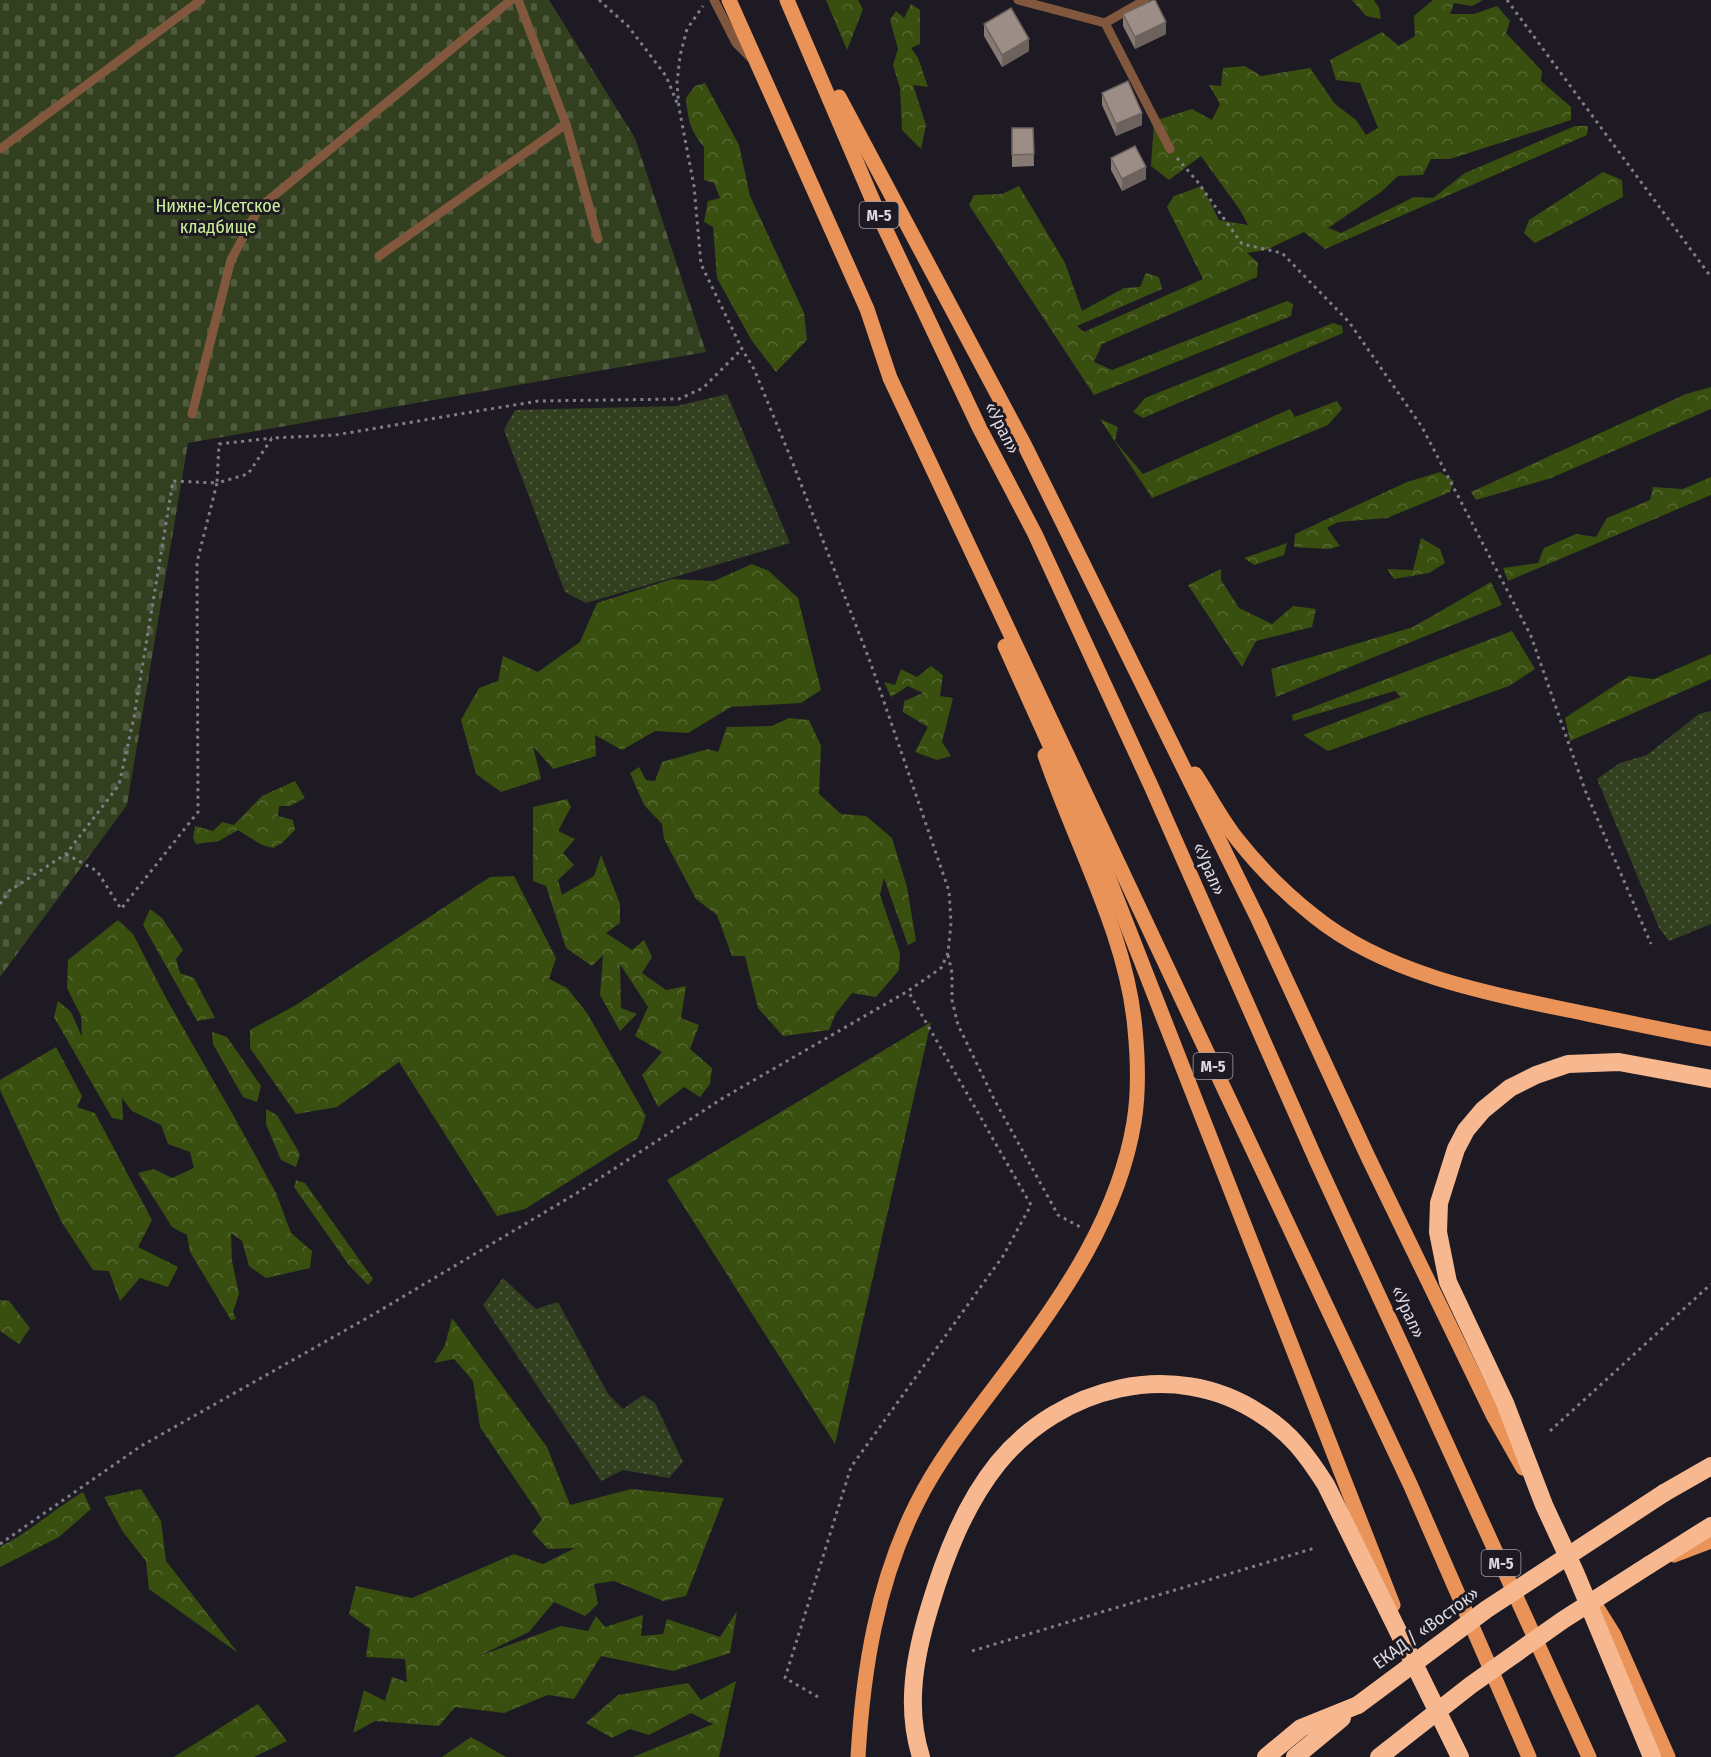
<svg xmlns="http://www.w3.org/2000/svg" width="1711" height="1757" font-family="'Fira Sans Condensed',sans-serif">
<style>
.grass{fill:url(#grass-dots)}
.forest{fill:url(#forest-crowns)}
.cemetery{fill:url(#cemetery-stones)}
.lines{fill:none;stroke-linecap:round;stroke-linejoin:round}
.path{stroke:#817d86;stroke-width:3;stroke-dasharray:3 4.5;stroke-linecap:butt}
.lane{stroke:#81583d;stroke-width:9}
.primary{stroke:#e99358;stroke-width:15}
.highway{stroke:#f7b88f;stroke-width:18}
.highway-bridge{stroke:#f7b88f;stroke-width:18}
.wall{fill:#867a73}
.shaded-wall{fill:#6d635e}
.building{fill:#9c8e86;stroke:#6d635e;stroke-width:1.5}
.labels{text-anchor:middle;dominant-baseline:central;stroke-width:6;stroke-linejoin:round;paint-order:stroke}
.shield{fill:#1e1a24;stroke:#a29fa8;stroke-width:1.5}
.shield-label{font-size:16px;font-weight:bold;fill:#dbd8e0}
.park-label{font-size:18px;fill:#cbf097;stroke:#1e1a24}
.street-label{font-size:18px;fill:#dbd8e0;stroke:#1e1a24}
</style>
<defs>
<pattern id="grass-dots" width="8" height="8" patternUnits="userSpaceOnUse" patternTransform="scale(1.5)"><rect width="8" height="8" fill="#33401f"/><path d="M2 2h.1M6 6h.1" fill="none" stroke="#505b3f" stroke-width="1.8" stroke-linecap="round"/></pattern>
<pattern id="forest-crowns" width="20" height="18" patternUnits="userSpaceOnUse" patternTransform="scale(1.5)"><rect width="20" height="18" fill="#394f10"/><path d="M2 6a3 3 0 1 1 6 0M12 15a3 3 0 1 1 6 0" fill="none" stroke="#556832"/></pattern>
<pattern id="cemetery-stones" width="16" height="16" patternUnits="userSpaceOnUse" patternTransform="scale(1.5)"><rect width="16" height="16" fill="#33401f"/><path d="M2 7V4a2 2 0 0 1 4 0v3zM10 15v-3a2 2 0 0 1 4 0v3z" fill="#505b3f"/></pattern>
</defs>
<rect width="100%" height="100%" fill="#1e1a24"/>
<!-- grass -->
<g class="grass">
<path d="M 727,394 L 790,543 L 586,603 L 565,592 L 504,430 L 515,410 L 677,406 Z"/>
<path d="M 1711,711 L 1711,924 L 1669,941 L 1659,928 L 1597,779 L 1620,763 L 1647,755 L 1699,714 Z"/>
<path d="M 503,1278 L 536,1309 L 558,1302 L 608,1394 L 623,1409 L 643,1395 L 655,1403 L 683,1462 L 669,1478 L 623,1470 L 601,1481 L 483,1305 Z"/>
</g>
<!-- forest -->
<g class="forest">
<path d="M 826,0 L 858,0 L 863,9 L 847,50 Z"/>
<path d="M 1352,0 L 1374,0 L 1379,8 L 1381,19 L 1366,16 Z"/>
<path d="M 1433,0 L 1483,0 L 1472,6 L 1454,3 L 1450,14 L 1474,14 L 1497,6 L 1510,21 L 1506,33 L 1542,71 L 1541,81 L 1571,107 L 1571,120 L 1450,159 L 1431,159 L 1423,175 L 1398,176 L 1381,192 L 1328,228 L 1341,233 L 1414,197 L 1433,198 L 1465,173 L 1575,126 L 1588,126 L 1587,135 L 1325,249 L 1304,232 L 1266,250 L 1247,253 L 1258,263 L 1257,277 L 1102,344 L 1094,362 L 1112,370 L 1287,301 L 1293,304 L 1291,316 L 1094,395 L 969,205 L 974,195 L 1002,194 L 1019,186 L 1065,263 L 1082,311 L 1124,288 L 1140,287 L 1146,273 L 1159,277 L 1162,289 L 1077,326 L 1084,332 L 1203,279 L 1167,207 L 1174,196 L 1202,186 L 1219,220 L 1248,225 L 1240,210 L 1201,156 L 1169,180 L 1151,166 L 1154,121 L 1192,109 L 1212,120 L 1220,104 L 1209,85 L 1221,86 L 1223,68 L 1245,66 L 1261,76 L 1310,68 L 1335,104 L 1356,120 L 1366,135 L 1378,128 L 1360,83 L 1336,80 L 1330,60 L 1382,32 L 1399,46 L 1415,36 L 1414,16 Z"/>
<path d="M 911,4 L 920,10 L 920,44 L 911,48 L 918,58 L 928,87 L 913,85 L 926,125 L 921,149 L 902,130 L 900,88 L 893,65 L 898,49 L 890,20 L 896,11 L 904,18 Z"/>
<path d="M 705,83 L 739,145 L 750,196 L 804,313 L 807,340 L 776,372 L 752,341 L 717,278 L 713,227 L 704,222 L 708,201 L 720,198 L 714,183 L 704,180 L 704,147 C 690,130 688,120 686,98 L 695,86 Z"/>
<path d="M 1603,172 L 1622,180 L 1623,197 L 1535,243 L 1524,233 L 1529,220 Z"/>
<path d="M 1333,323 L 1342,326 L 1343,333 L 1143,418 L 1133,412 L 1145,398 Z"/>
<path d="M 1711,387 L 1711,409 L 1551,478 L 1476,500 L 1471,492 L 1686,394 Z"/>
<path d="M 1337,401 L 1342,409 L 1328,425 L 1152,498 L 1100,419 L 1118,427 L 1115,441 L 1143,474 L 1290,409 L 1295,417 Z"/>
<path d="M 1440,472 L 1454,481 L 1450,492 L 1387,518 L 1338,522 L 1327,528 L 1340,546 L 1329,549 L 1294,547 L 1295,534 L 1407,482 Z"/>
<path d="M 1711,477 L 1711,495 L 1508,581 L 1503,568 L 1538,563 L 1544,548 L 1576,534 L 1596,537 L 1607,518 L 1650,500 L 1653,487 L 1683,489 Z"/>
<path d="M 1421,538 L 1440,549 L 1445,563 L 1429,573 L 1394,579 L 1387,569 L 1413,570 Z"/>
<path d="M 1287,543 L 1284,555 L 1254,565 L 1244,558 Z"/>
<path d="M 752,564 L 769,571 L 798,598 L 821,690 L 801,703 L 731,707 L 688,733 L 655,731 L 622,750 L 595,735 L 596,756 L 553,769 L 533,746 L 541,779 L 501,792 L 476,774 L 461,720 L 479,688 L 498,681 L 503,656 L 538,672 L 580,642 L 597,603 L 672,579 L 714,581 Z"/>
<path d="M 1221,569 L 1221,580 L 1239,608 L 1272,624 L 1293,606 L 1316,609 L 1312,627 L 1256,641 L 1242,667 L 1188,585 Z"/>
<path d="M 1491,582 L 1502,605 L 1276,697 L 1271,669 L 1413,627 Z"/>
<path d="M 1512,631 L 1535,669 L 1509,686 L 1328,751 L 1303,735 L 1401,697 L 1395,691 L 1293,721 L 1292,715 Z"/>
<path d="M 1711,654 L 1711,679 L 1570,741 L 1565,718 L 1629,676 L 1654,679 Z"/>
<path d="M 931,666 L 943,675 L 940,696 L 953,698 L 942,742 L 951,756 L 937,760 L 915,752 L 928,727 L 903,712 L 904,701 L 923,693 L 908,686 L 891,697 L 884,682 L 895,685 L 901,669 L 917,677 Z"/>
<path d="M 789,718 L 809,720 L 821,746 L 819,794 L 841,814 L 866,816 L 892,838 L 907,887 L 916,941 L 908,945 L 884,878 L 880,895 L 900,953 L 899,970 L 876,997 L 852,993 L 836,1013 L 829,1030 L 783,1036 L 758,1008 L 745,956 L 732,956 L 717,915 L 696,899 L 664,839 L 662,824 L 644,805 L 630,773 L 639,767 L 646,780 L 655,781 L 662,762 L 708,749 L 718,752 L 727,727 L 772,726 Z"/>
<path d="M 295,781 L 305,798 L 290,806 L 279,806 L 278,816 L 293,820 L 295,830 L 282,843 L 273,848 L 262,845 L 238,830 L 219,841 L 196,844 L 193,838 L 195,826 L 213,831 L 222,822 L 234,825 L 262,796 Z"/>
<path d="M 567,799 L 571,807 L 558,831 L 575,839 L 563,853 L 574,865 L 558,880 L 562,895 L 594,876 L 601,855 L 620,904 L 620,923 L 606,933 L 632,950 L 644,940 L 652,957 L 642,973 L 666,990 L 686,986 L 681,1018 L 699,1025 L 690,1049 L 712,1068 L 710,1084 L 700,1097 L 684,1087 L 658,1107 L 642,1075 L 662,1052 L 635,1036 L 648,1007 L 620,964 L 621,1008 L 637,1014 L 620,1031 L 600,995 L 603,955 L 592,966 L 566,948 L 546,886 L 533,881 L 533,807 Z"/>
<path d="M 514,876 L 556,958 L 549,979 L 567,988 L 587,1013 L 646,1116 L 638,1138 L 525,1209 L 497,1216 L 399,1062 L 337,1107 L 296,1114 L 250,1048 L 250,1030 L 296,1005 L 490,877 Z"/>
<path d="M 150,909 L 162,918 L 183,950 L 176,959 L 180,973 L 194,978 L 215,1018 L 197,1021 L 143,925 Z"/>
<path d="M 118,920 L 133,934 L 166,998 L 232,1113 L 276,1193 L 291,1233 L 312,1251 L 310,1268 L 266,1278 L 249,1266 L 242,1241 L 231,1233 L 232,1261 L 239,1294 L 233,1312 L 236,1319 L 231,1320 L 190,1252 L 187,1235 L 172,1227 L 138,1173 L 154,1169 L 172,1178 L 194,1168 L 190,1152 L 168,1144 L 161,1125 L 132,1111 L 122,1098 L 123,1120 L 112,1118 L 54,1017 L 58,1001 L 71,1012 L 82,1037 L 81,1016 L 67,988 L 68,960 Z"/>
<path d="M 931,1022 L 835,1444 L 667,1180 Z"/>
<path d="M 212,1032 L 227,1037 L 261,1086 L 257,1102 L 243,1097 L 213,1044 Z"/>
<path d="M 56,1047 L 82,1096 L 77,1107 L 95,1113 L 152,1220 L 138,1247 L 178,1267 L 168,1287 L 140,1278 L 120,1301 L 109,1271 L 93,1270 L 61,1221 L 0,1090 L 0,1080 Z"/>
<path d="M 266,1109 L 277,1115 L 300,1154 L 296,1167 L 281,1160 L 266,1124 Z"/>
<path d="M 296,1180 L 305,1183 L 373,1279 L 368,1285 L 348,1264 L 294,1187 Z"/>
<path d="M 0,1300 L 9,1301 L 30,1328 L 19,1344 L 0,1331 Z"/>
<path d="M 452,1318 L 547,1447 L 570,1505 L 631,1489 L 724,1498 L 686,1596 L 663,1601 L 614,1581 L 594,1584 L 598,1604 L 585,1616 L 554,1602 L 529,1632 L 479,1656 L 561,1626 L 588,1631 L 596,1616 L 605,1627 L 643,1615 L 641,1636 L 663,1634 L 667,1619 L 720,1637 L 737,1611 L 730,1653 L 673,1671 L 601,1656 L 574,1699 L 548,1695 L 504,1713 L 455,1707 L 439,1726 L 375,1721 L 353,1733 L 364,1690 L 385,1701 L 392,1677 L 407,1682 L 405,1659 L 366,1657 L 370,1629 L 349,1614 L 356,1586 L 412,1598 L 514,1554 L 543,1564 L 575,1548 L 548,1549 L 532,1532 L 542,1519 L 480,1427 L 473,1381 L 454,1359 L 434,1363 L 445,1345 Z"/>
<path d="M 141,1489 L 161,1521 L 166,1561 L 238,1653 L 149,1589 L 146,1561 L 123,1532 L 104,1497 Z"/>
<path d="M 83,1492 L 91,1509 L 59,1537 L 0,1567 L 0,1547 C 30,1532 54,1509 83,1492 Z"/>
<path d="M 736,1681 L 719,1757 L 633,1757 L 713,1724 L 691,1713 L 649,1735 L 630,1729 L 612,1738 L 586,1723 L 618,1695 L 688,1683 L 701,1700 Z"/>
<path d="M 258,1704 L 287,1741 L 254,1757 L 174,1757 Z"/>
<path d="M 471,1737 L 506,1757 L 442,1757 Z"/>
</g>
<!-- cemetery -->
<path class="cemetery" d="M 0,0 L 549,0 L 635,138 L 706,352 L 188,443 L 127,805 L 0,977 Z"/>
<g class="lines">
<!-- path -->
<g class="path">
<path d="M 599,0 L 628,26 L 666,76 L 678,105"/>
<path d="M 1507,0 L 1711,277"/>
<path d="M 1177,158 L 1197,181 L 1242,244 L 1282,253 L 1349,322 L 1422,427 L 1531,636 L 1585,790 L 1651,944"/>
<path d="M 66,854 L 97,871 L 121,909 L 198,812 L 197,562 L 217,483 L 248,474 L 272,438 L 335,435 L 538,401 L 679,399 L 703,388 L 742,349"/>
<path d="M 0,904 L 9,891 L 66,854 L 119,785 L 134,717 L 173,481 L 217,483 L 219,444 L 272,438"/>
<path d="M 948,955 L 952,973 L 952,1000 L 958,1025 L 994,1099 L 1058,1215 L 1082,1228"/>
<path d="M 1550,1431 L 1711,1284"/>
<path d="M 0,1544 L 141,1446 L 374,1314 L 577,1193 L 723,1098 L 908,991 L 941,968 L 948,953 L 951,923 L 949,891 L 871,664 L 792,461 L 754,369 L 742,349 L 701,264 L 694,186 L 679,108 L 677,83 L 680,56 L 687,29 L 703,6"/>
<path d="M 972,1651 L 1315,1548"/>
<path d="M 818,1697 L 785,1678 L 851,1467 L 1003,1256 L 1031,1205 L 908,991"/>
</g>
<!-- lane -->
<g class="lane">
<path d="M 518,0 L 566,124 L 598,239"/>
<path d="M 714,0 L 736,43 L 751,58"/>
<path d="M 1018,0 L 1105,23 L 1145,0"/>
<path d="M 1105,23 L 1170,149"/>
<path d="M 0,149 L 201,0"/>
<path d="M 379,256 L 566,124"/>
<path d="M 192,414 L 231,260 L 259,208 L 511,0"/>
</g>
<!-- primary -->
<g class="primary">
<path d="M 729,0 L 867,309 L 890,378 L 1410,1484 L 1529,1757"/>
<path d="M 787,0 L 882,222 L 979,427 L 1035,534 L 1152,788 L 1317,1162 L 1413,1370 L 1589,1757"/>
<path d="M 839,97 L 1025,446 L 1259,921 L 1368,1157 L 1493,1415 L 1523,1468"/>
<path d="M 1005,646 L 1102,861 L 1393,1605"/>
<path d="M 1195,774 C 1209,795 1221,819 1237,839 C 1259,867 1286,894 1314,916 C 1383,972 1483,993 1568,1010 C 1616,1020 1663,1030 1711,1039"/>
<path d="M 1674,1555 L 1711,1541"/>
<path d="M 1594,1603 L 1614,1635 L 1668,1757"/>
<path d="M 858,1757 C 863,1670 877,1582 917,1503 C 941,1455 977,1411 1009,1368 C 1064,1295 1119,1214 1134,1122 C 1139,1092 1138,1060 1135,1029 C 1127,935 1075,844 1045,755"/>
</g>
<!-- highway -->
<g class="highway">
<path d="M 1664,1493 L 1711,1466"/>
<path d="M 1649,1565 L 1711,1526"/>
<path d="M 921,1757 C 905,1706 915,1655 930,1606 C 945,1556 965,1504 998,1463 C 1060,1387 1173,1357 1259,1413 C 1290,1432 1307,1455 1326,1485 L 1460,1757"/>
<path d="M 1266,1757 L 1301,1728 L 1358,1705"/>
<path d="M 1295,1757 L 1342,1718"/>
<path d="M 1652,1757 L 1575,1572 L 1544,1505 L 1505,1403 L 1448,1282 L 1438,1232 L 1439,1203 L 1456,1149 L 1466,1130 L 1483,1110 L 1510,1088 L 1536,1075 L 1568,1064 L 1619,1062 L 1711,1079"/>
</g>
<!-- highway-bridge -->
<g class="highway-bridge">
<path d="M 1358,1705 L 1487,1609 L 1664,1493"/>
<path d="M 1379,1757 L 1471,1685 L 1563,1620 L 1649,1565"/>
</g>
</g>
<!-- wall -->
<g class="wall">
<path d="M 1123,14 L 1166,34 L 1135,49 L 1123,26 Z"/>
<path d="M 984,24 L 1029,51 L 1002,67 L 984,36 Z"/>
<path d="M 1102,93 L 1142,125 L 1116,136 L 1102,105 Z"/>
<path d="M 1012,128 L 1033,128 L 1034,166 L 1012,167 Z"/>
<path d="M 1111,158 L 1146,179 L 1122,191 L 1111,170 Z"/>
</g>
<!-- shaded-wall -->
<g class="shaded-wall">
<path d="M 1166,22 L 1166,34 L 1135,49 L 1135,37 Z"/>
<path d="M 1029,39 L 1029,51 L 1002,67 L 1002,55 Z"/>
<path d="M 1142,113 L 1142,125 L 1116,136 L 1116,124 Z"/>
<path d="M 1146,167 L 1146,179 L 1122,191 L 1122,179 Z"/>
</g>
<!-- building -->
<g class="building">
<path d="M 1153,0 L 1155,0 L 1166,22 L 1135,37 L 1123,14 Z"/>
<path d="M 1011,8 L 1029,39 L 1002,55 L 984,24 Z"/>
<path d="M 1128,81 L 1142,113 L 1116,124 L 1102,93 Z"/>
<path d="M 1012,128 L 1033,128 L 1034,154 L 1012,155 Z"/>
<path d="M 1135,146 L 1146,167 L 1122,179 L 1111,158 Z"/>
</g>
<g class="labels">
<!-- shield labels -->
<g class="shield">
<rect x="859.5" y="202" width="39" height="26" rx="4.5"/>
<rect x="1193.5" y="1053" width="39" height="26" rx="4.5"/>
<rect x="1481.5" y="1550" width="39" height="26" rx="4.5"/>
</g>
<g class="shield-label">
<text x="879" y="215">М-5</text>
<text x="1213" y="1066">М-5</text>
<text x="1501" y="1563">М-5</text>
</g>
<!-- park labels -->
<g class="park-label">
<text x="218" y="206">Нижне-Исетское<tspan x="218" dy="21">кладбище</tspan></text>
</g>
<!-- street labels -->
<g class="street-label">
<text transform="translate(1002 428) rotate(63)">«Урал»</text>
<text transform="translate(1209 869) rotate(66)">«Урал»</text>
<text transform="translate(1408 1312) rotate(65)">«Урал»</text>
<text transform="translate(1426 1628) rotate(-36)">ЕКАД / «Восток»</text>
</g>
</g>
</svg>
